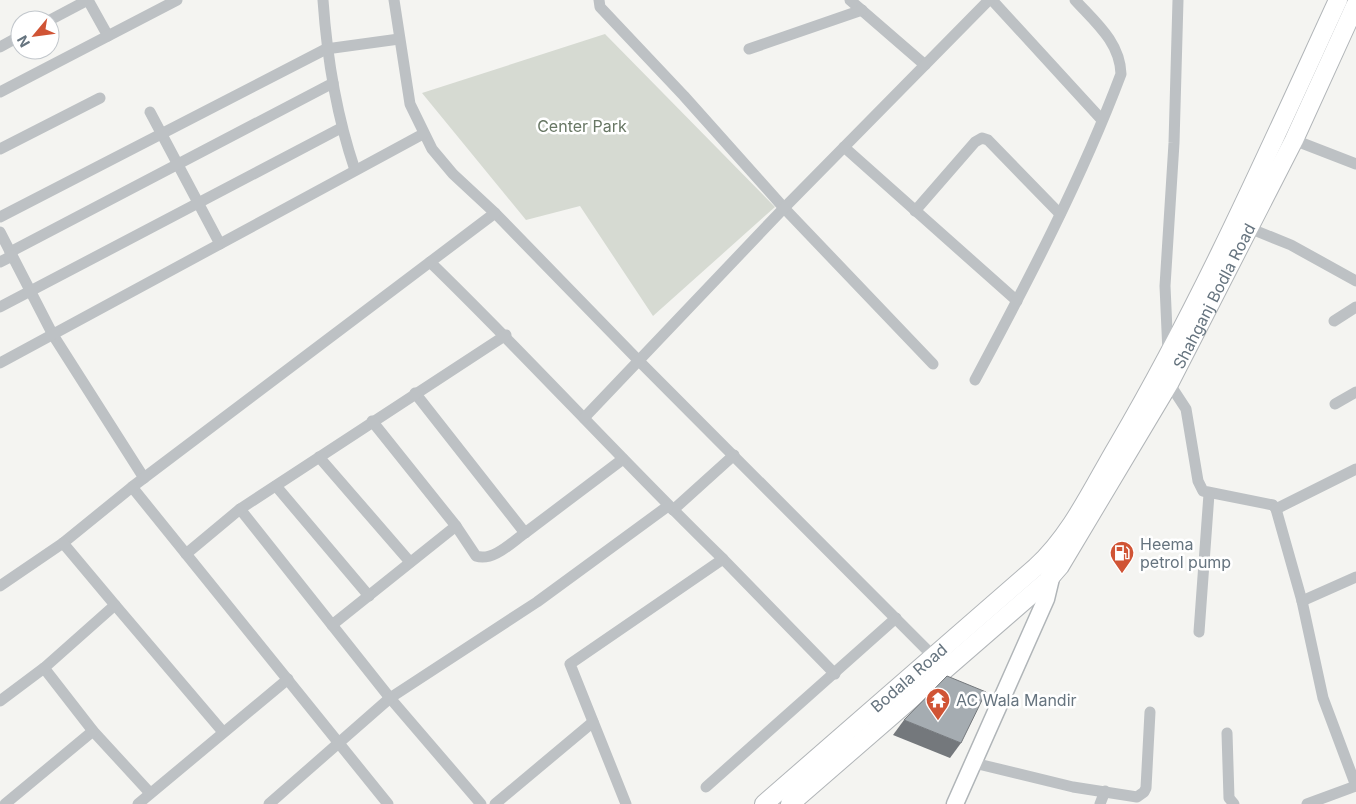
<svg xmlns="http://www.w3.org/2000/svg" width="1356" height="804" font-family="Inter,sans-serif">
<style>
.park{fill:#d6dad2}
.lines{fill:none;stroke-linecap:round;stroke-linejoin:round}
.secondary-casing{stroke:#b0b5b8;stroke-width:19}
.primary-casing{stroke:#b1b5b8;stroke-width:20}
.street{stroke:#bdc1c4;stroke-width:11}
.secondary{stroke:#fff;stroke-width:16}
.primary{stroke:#fff;stroke-width:18}
.shaded-wall{fill:#74787c}
.building{fill:#a5acb1;stroke:#74787c}
.labels{text-anchor:middle;dominant-baseline:central;stroke-width:5;stroke-linejoin:round;paint-order:stroke}
.park-label{font-size:16px;fill:#687764;stroke:#fff}
.street-label{font-size:16px;fill:#66747f;stroke:#fff}
.poi-label{font-size:16px;fill:#66747f;stroke:#fff;text-anchor:start}
</style>
<rect width="100%" height="100%" fill="#f4f4f1"/>
<!-- park -->
<path class="park" d="M 605,34 L 775,207 L 653,316 L 580,206 L 526,220 L 422,93 Z"/>
<g class="lines">
<defs>
<path id="secondary" d="M 955,804 L 1046,599 L 1053,570"/>
<g id="primary">
<path id="s1" d="M 764,804 L 1036,567 C 1072,534 1093,487 1118,445 C 1202,302 1269,150 1338,0"/>
<path id="s2" d="M 790,804 L 1047,581 L 1060,566 L 1170,382 L 1294,140 L 1356,4"/>
</g>
</defs>
<!-- secondary casing -->
<use href="#secondary" class="secondary-casing"/>
<!-- primary casing -->
<use href="#primary" class="primary-casing"/>
<!-- street -->
<g class="street">
<path d="M 88,0 L 108,36"/>
<path d="M 323,0 C 327,58 336,114 355,170"/>
<path d="M 394,0 L 410,104 L 432,149 L 453,174 L 495,213 L 640,362 L 937,660"/>
<path d="M 599,0 L 600,7 L 684,96 L 784,208 L 933,364"/>
<path d="M 850,0 L 925,65"/>
<path d="M 992,0 L 1102,120"/>
<path d="M 50,20 L 88,0"/>
<path d="M 0,47 L 20,36"/>
<path d="M 749,49 L 862,10"/>
<path d="M 0,92 L 177,0"/>
<path d="M 150,112 L 220,244"/>
<path d="M 1294,140 L 1356,164"/>
<path d="M 844,147 L 1017,301"/>
<path d="M 0,149 L 100,98"/>
<path d="M 915,211 L 975,142 L 982,138 L 988,140 L 1060,214"/>
<path d="M 0,217 L 326,49 L 399,39"/>
<path d="M 1249,228 L 1291,245 L 1356,281"/>
<path d="M 0,232 L 53,335 L 144,478"/>
<path d="M 10,252 L 333,83"/>
<path d="M 0,262 L 12,256"/>
<path d="M 430,262 C 530,359 623,462 723,559"/>
<path d="M 0,307 L 341,128"/>
<path d="M 1334,321 L 1356,307"/>
<path d="M 1168,353 L 1165,286 L 1174,143 L 1178,0"/>
<path d="M 0,363 L 423,134"/>
<path d="M 975,380 C 1028,281 1081,180 1121,74 C 1120,42 1095,22 1075,0"/>
<path d="M 1167,380 L 1186,409 L 1198,481 L 1203,491 L 1273,505 L 1276,509 L 1302,601 L 1323,698 L 1356,786"/>
<path d="M 415,393 L 525,533 L 623,459"/>
<path d="M 1335,404 L 1356,392"/>
<path d="M 584,418 L 784,208 L 989,0"/>
<path d="M 319,457 L 410,562"/>
<path d="M 276,486 L 369,596"/>
<path d="M 132,487 L 388,804"/>
<path d="M 240,509 L 390,698 L 481,804"/>
<path d="M 1276,509 L 1356,469"/>
<path d="M 673,510 L 734,455"/>
<path d="M 456,526 L 476,556 C 493,562 512,542 525,533"/>
<path d="M 186,554 L 240,509 L 506,335"/>
<path d="M 0,586 L 63,543 L 132,487 L 495,213"/>
<path d="M 1302,601 L 1356,577"/>
<path d="M 115,605 L 223,732"/>
<path d="M 332,625 L 456,526 L 372,421"/>
<path d="M 1199,632 L 1209,494"/>
<path d="M 44,668 L 93,731 L 150,793"/>
<path d="M 0,701 L 44,668 L 115,605 L 63,543"/>
<path d="M 1227,733 L 1229,798 L 1234,804"/>
<path d="M 974,763 L 1073,787 L 1137,797 L 1144,792 L 1146,788 L 1150,712"/>
<path d="M 706,787 L 896,618"/>
<path d="M 5,804 L 93,731"/>
<path d="M 138,804 L 288,679"/>
<path d="M 269,804 L 390,698 L 537,602 L 668,506"/>
<path d="M 495,804 L 593,722"/>
<path d="M 626,804 L 570,664 L 723,559 L 835,674"/>
<path d="M 1100,804 L 1105,791"/>
<path d="M 1307,804 L 1356,786"/>
</g>
<!-- secondary -->
<use href="#secondary" class="secondary"/>
<!-- primary -->
<use href="#primary" class="primary"/>
</g>
<!-- shaded-wall -->
<path class="shaded-wall" d="M 904,720 L 961,743 L 950,758 L 893,735 Z"/>
<!-- building -->
<path class="building" d="M 947,676 L 986,692 L 961,743 L 904,720 Z"/>
<!-- icons -->
<defs>
<symbol id="fuel-pin" viewBox="-11 -11 22 30"><path d="M0 17L-7.5 6A9.5 9.5 0 1 1 7.5 6Z" fill="#d05435" stroke="#fff"/><path d="M-5.5-6h7V0h2V4h1.3V-2.5L3-4.5l.8-.8L6-3V5H2.5V1h-1V6h-7ZM-4.2-4.7v3.2H.2V-4.7Z" fill="#fff"/></symbol>
<symbol id="temple-pin" viewBox="-11 -11 22 30"><path d="M0 17L-7.5 6A9.5 9.5 0 1 1 7.5 6Z" fill="#d05435" stroke="#fff"/><path d="M0-6L5-2H3V0L6.5 2.5H4V6H1.5V3h-3V6H-4V2.5H-6.5L-3 0V-2H-5Z" fill="#fff"/></symbol>
</defs>
<g fill-rule="evenodd">
<use href="#fuel-pin" x="1108" y="539" width="28" height="38"/>
<use href="#temple-pin" x="924" y="686" width="28" height="38"/>
</g>
<g class="labels">
<!-- park labels -->
<g class="park-label">
<text x="582" y="126">Center Park</text>
</g>
<!-- street labels -->
<g class="street-label">
<text stroke="none"><textPath href="#s2" startOffset="671">Shahganj Bodla Road</textPath></text>
<text stroke="none"><textPath href="#s1" startOffset="192">Bodala Road</textPath></text>
</g>
<!-- poi labels -->
<g class="poi-label">
<text x="1140" y="544">Heema<tspan x="1140" dy="18">petrol pump</tspan></text>
<text x="956" y="700">AC Wala Mandir</text>
</g>
</g>
<!-- north arrow -->
<g transform="translate(35 35) rotate(241)"><circle r="24" fill="#ffffff" stroke="#c2c7cc"/>
<path d="M0-4L9 19L0 12L-9 19Z" fill="#d05435"/>
<text y="-8" font-size="14" font-weight="bold" text-anchor="middle" fill="#66747f">N</text>
</g>
</svg>
